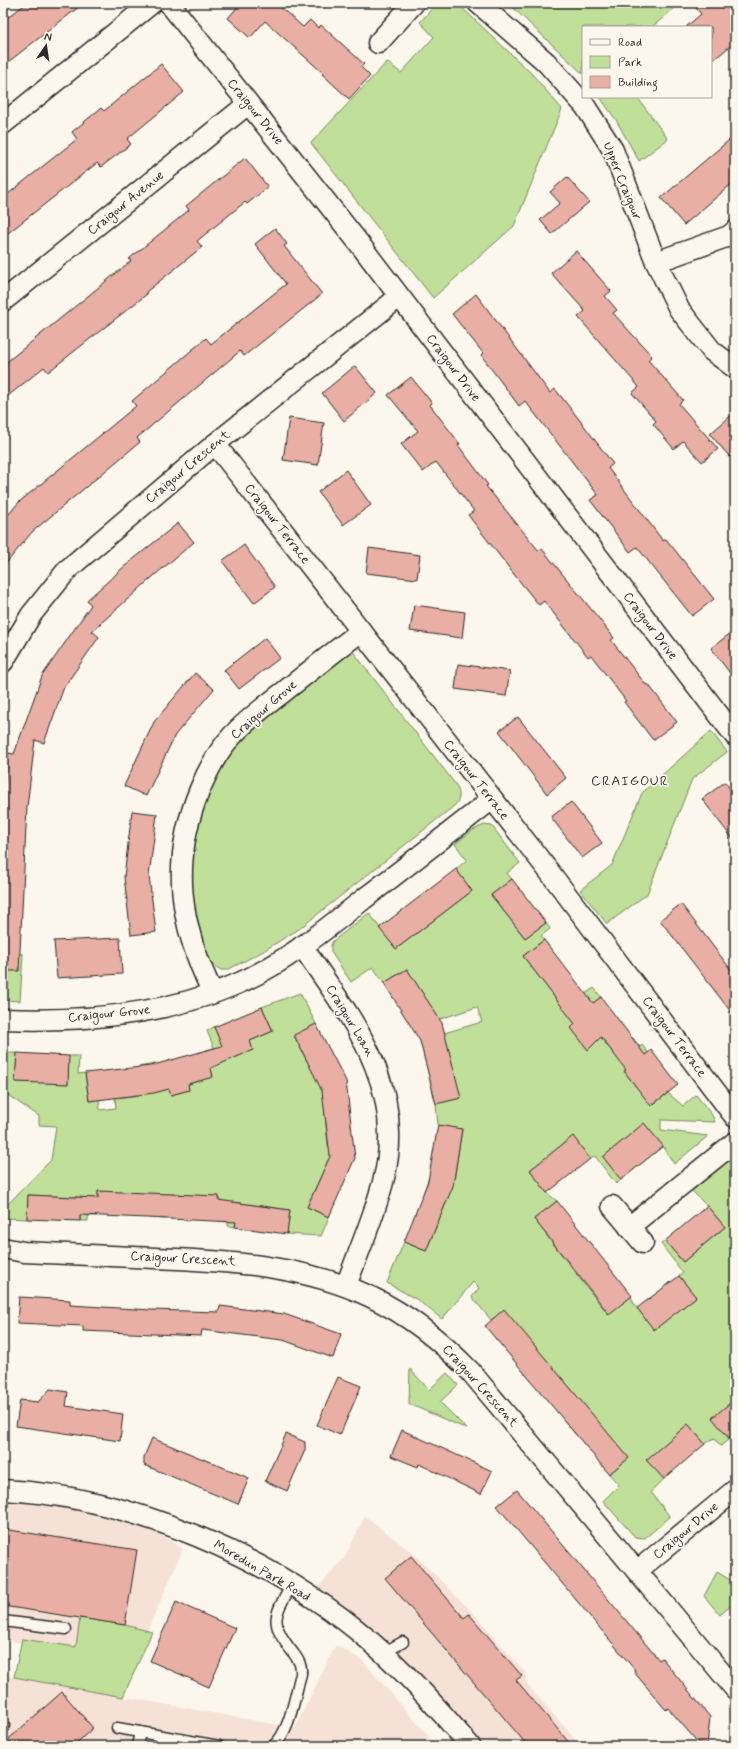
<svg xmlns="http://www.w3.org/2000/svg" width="738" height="1749" font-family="Mynerve,sans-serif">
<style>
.built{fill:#f6e1d6}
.green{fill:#c0e099;stroke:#768662}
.building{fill:#e9afa4;stroke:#2b2b2b}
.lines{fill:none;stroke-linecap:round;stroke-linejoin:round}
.lane-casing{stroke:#2b2b2b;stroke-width:13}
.street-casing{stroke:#2b2b2b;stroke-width:23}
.lane{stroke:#fbf7ec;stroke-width:10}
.street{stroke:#fbf7ec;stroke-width:20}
.labels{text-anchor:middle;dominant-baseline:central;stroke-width:3.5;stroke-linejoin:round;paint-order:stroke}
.street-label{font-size:13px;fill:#2b2b2b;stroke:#fbf7ec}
.neighbourhood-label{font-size:14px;letter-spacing:1px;fill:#2b2b2b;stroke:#fbf7ec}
</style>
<rect width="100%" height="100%" fill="#fbf7ec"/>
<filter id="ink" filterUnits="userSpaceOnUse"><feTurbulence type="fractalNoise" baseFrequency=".025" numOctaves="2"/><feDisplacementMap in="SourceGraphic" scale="8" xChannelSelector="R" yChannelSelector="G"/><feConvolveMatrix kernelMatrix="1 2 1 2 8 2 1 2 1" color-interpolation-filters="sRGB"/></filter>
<g filter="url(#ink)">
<!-- built -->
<g class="built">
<path d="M 3,1500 L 67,1508 L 152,1530 L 183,1549 L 135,1659 L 3,1640 Z"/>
<path d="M 365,1516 L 415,1555 L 474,1614 L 525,1672 L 527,1684 L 581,1746 L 483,1746 L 449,1707 L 397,1656 L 315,1591 L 345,1557 Z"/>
<path d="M 336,1645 L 362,1660 L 437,1746 L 3,1746 L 3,1675 L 295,1728 Z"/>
</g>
<!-- green -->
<g class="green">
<path d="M 437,3 L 457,3 L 531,73 L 562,109 L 514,226 L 433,298 L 311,143 L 387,62 L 401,73 L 434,37 L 420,22 Z"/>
<path d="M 508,3 L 681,3 L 652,27 L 583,27 L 583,74 Z"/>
<path d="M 600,97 L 637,97 L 668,139 L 639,161 L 616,120 Z"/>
<path d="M 351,649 L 456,785 C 460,793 461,799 454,806 L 299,929 L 260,953 L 227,970 L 221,970 L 213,965 L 205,955 L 197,931 L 191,882 L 193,848 L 198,822 L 217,772 L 239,740 Z"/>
<path d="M 711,731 L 727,752 L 692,779 L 647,894 L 607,924 L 580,890 L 612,865 L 642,793 Z"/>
<path d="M 484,825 L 492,826 L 520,863 L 507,873 L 512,879 L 491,895 L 525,938 L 546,923 L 550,929 L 541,936 L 544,940 L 523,956 L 557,1000 L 578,984 L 585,994 L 594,988 L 601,997 L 582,1012 L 585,1017 L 571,1028 L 598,1033 L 613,1053 L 633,1038 L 640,1047 L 642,1045 L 648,1053 L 624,1071 L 637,1088 L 639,1087 L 653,1105 L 668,1093 L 683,1106 L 696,1095 L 712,1115 L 715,1122 L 661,1120 L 661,1130 L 708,1136 L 674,1164 L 663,1146 L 616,1184 L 595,1156 L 590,1159 L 573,1137 L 530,1170 L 547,1193 L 557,1201 L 534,1219 L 568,1263 L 591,1246 L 599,1256 L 576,1274 L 608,1314 L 631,1296 L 634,1304 L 654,1329 L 696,1297 L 679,1276 L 683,1273 L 661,1244 L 665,1241 L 683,1262 L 725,1227 L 707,1206 L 691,1190 L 731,1156 L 735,1155 L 735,1399 L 713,1418 L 729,1439 L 721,1446 L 714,1438 L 705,1444 L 688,1424 L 647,1460 L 664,1479 L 651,1492 L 670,1517 L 645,1538 L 635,1537 L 603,1501 L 619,1485 L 609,1474 L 629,1458 L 576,1435 L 563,1419 L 582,1404 L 504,1310 L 491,1320 L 472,1297 L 479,1288 L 473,1282 L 442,1319 L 416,1299 L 387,1283 L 404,1242 L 426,1251 L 446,1203 L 423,1194 L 429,1177 L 454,1180 L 462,1129 L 438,1125 L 436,1104 L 420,1040 L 482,1022 L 477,1007 L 412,1028 L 435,1013 L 407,969 L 384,983 L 373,967 L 351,982 L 331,952 L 331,945 L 333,941 L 369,913 L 396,949 L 472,891 L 456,869 L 467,860 L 455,844 L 473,830 Z"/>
<path d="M 3,953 L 23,954 L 20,1001 L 3,1000 Z"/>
<path d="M 300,993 L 316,1024 L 294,1036 L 318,1082 L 340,1070 L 323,1094 L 328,1146 L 350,1169 L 328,1160 L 307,1207 L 329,1217 L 321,1236 L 287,1234 L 290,1210 L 239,1203 L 235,1227 L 228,1226 L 228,1222 L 218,1221 L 219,1197 L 167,1194 L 166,1219 L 149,1218 L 149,1194 L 98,1192 L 97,1216 L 88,1216 L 88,1221 L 80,1221 L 81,1197 L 28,1195 L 27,1219 L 3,1218 L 3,1209 L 51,1160 L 56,1126 L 39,1125 L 39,1116 L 6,1094 L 3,1089 L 3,1053 L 17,1053 L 15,1081 L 69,1056 L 79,1056 L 78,1074 L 85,1073 L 89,1101 L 99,1099 L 100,1110 L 116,1108 L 115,1098 L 141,1095 L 138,1067 L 155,1064 L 162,1090 L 169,1089 L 171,1095 L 189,1090 L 188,1084 L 213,1076 L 206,1050 L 214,1048 L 207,1031 L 214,1027 L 229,1060 L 252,1050 L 248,1042 L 273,1031 L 262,1007 Z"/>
<path d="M 410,1369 L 429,1390 L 447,1373 L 458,1385 L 440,1402 L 467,1429 L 409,1404 Z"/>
<path d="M 717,1572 L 735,1583 L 735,1602 L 720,1615 L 704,1596 Z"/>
<path d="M 80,1618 L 125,1625 L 152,1632 L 123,1697 L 14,1677 L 22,1639 L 76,1647 Z"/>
</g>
<!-- building -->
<g class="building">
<path d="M 27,3 L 84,3 L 3,66 L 3,21 Z"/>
<path d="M 241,3 L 282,3 L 279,6 L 303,27 L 310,20 L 318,28 L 321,25 L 364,64 L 361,67 L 370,76 L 349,99 L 322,74 L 323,73 L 265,21 L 250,38 L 228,18 Z"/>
<path d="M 692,3 L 735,3 L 735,42 L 711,62 L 711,27 L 686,27 L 701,14 Z"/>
<path d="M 161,64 L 184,92 L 127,139 L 131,144 L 101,167 L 97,163 L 3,237 L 3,198 L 77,139 L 72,132 L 101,108 L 104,111 Z"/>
<path d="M 735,135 L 735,181 L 684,225 L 661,198 Z"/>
<path d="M 245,158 L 268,187 L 247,204 L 245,202 L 197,241 L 202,247 L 146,292 L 147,294 L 48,372 L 44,367 L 3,400 L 3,365 L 131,261 L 129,259 L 189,210 L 186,206 Z"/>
<path d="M 567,177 L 589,202 L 552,234 L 540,220 L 560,203 L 550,192 Z"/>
<path d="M 275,228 L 287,244 L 284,246 L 322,294 L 244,356 L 240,351 L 137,438 L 140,442 L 32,532 L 3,567 L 3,521 L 19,502 L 136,406 L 132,401 L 206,338 L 211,344 L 286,284 L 255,244 Z"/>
<path d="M 576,251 L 611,291 L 605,296 L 617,310 L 613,313 L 652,356 L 648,360 L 683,400 L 679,404 L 718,449 L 702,462 L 683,441 L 674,449 L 653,424 L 656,421 L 632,393 L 639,387 L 578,317 L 585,311 L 551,273 Z"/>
<path d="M 476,294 L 550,393 L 555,389 L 582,423 L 613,464 L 608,468 L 663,541 L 666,539 L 714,599 L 692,616 L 637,547 L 630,552 L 590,500 L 598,495 L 525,401 L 519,406 L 481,355 L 483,353 L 452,314 Z"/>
<path d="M 355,366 L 377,393 L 344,421 L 322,393 Z"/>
<path d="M 411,377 L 432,403 L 430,405 L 460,444 L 458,445 L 488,485 L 486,486 L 539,551 L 542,549 L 600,620 L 614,638 L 611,640 L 646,685 L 648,684 L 677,722 L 653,740 L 624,702 L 626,701 L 591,655 L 588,657 L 544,601 L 539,605 L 513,573 L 468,515 L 474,511 L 436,462 L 423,472 L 401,444 L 418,431 L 388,395 Z"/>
<path d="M 735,412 L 735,463 L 710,434 Z"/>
<path d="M 289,418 L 324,423 L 318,465 L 283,460 Z"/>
<path d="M 346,470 L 371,505 L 343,525 L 318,492 Z"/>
<path d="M 178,523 L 194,542 L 156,574 L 92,631 L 99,637 L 64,687 L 44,743 L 35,740 L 27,807 L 19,971 L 3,971 L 3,799 L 8,753 L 14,754 L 42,676 L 91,605 L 87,600 L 125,566 Z"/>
<path d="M 244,545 L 275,587 L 254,603 L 222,561 Z"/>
<path d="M 369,548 L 420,555 L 417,579 L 366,573 Z"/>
<path d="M 414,605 L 465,612 L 462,638 L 410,631 Z"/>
<path d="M 735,630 L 735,680 L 711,648 Z"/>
<path d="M 265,638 L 280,658 L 239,689 L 224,670 Z"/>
<path d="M 458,664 L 510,671 L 506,696 L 455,689 Z"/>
<path d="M 195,673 L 214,689 L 175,735 L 146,796 L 124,786 L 154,722 Z"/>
<path d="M 518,717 L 566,778 L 547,794 L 499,731 Z"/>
<path d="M 725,782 L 735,796 L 735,842 L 702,799 Z"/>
<path d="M 571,802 L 602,843 L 582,858 L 551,817 Z"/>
<path d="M 132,811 L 157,814 L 149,876 L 156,932 L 131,935 L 124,877 Z"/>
<path d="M 456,869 L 472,891 L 396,949 L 379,928 Z"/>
<path d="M 512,879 L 546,923 L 525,938 L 491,895 Z"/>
<path d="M 681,904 L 735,975 L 735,1017 L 660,920 Z"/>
<path d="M 120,938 L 122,974 L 57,978 L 54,941 Z"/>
<path d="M 544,940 L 593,1003 L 601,997 L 645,1055 L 651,1050 L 678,1085 L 651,1106 L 624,1071 L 626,1070 L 601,1037 L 588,1050 L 571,1028 L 575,1024 L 523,956 Z"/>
<path d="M 407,969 L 442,1023 L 461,1098 L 436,1104 L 420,1041 L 384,983 Z"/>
<path d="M 262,1007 L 273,1031 L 250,1041 L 253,1050 L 211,1068 L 213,1077 L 188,1084 L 189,1090 L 171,1095 L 169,1089 L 154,1093 L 89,1101 L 85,1073 L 150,1066 L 222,1046 L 214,1027 Z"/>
<path d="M 316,1024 L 346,1081 L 355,1158 L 329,1217 L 307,1207 L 330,1156 L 322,1091 L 294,1035 Z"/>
<path d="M 17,1053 L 69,1056 L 68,1084 L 15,1082 Z"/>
<path d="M 644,1123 L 663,1146 L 621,1180 L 603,1157 Z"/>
<path d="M 438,1125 L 462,1129 L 453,1186 L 426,1251 L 404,1242 L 428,1181 Z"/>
<path d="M 573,1136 L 590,1159 L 547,1193 L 530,1170 Z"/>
<path d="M 98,1191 L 219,1196 L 218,1200 L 290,1210 L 287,1234 L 235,1227 L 236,1222 L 80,1215 L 80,1221 L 27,1219 L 28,1195 L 98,1198 Z"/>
<path d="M 557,1201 L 632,1296 L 609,1314 L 534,1219 Z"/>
<path d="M 707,1206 L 725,1227 L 683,1262 L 665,1241 Z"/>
<path d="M 679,1276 L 696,1297 L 654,1330 L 637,1308 Z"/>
<path d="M 19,1297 L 70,1300 L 70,1305 L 151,1310 L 219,1312 L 220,1306 L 284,1314 L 341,1334 L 333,1358 L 283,1340 L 202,1330 L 201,1336 L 83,1331 L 83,1326 L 17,1323 Z"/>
<path d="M 504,1309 L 629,1458 L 609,1474 L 485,1326 Z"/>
<path d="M 338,1377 L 361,1386 L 340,1435 L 317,1425 Z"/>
<path d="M 50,1389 L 68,1392 L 66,1406 L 123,1414 L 120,1441 L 16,1426 L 20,1400 L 38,1402 Z"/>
<path d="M 735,1399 L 735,1445 L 712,1418 Z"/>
<path d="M 688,1424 L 705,1444 L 664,1479 L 646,1460 Z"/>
<path d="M 402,1430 L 492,1471 L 481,1494 L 419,1464 L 418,1467 L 391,1456 Z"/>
<path d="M 286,1434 L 305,1442 L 305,1450 L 287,1491 L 265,1481 Z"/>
<path d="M 152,1438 L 249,1478 L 238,1504 L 144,1465 L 144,1457 Z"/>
<path d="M 517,1490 L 659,1660 L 662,1658 L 710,1717 L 707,1746 L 701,1746 L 668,1708 L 666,1710 L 634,1672 L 635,1670 L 497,1506 Z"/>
<path d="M 3,1529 L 137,1550 L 125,1625 L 3,1606 Z"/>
<path d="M 411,1556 L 464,1618 L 469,1614 L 522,1676 L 516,1680 L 572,1746 L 528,1746 L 464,1671 L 385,1578 Z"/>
<path d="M 176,1602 L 235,1628 L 209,1687 L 150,1661 Z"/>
<path d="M 62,1692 L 93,1728 L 73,1746 L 3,1746 L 3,1744 Z"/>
</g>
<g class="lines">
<defs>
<g id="lane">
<path d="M 3,1621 L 66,1629"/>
<path d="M 383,1653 L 403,1642"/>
<path d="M 3,1726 L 4,1726"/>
<path d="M 117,1728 L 219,1746"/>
<path d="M 137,1746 L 140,1732"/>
<path d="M 273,1746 C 290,1733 295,1694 301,1674 C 302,1666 299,1661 294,1654 C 270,1623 272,1618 292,1585"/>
</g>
<g id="street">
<path d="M 169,3 L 358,242 L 735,736"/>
<path d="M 478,3 L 546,62 L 585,106 L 613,150 L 656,262 L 679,309 L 712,351 L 735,368"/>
<path d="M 378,43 L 414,3"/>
<path d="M 3,124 L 152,3"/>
<path d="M 656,262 L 729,236 L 735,231"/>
<path d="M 3,301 L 248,104"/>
<path d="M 215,444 L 548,870 L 735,1117"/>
<path d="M 3,662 L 31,615 L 68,569 L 215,444 L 399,297"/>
<path d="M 302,946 C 350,1017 407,1084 384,1178 C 375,1215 359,1250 346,1286"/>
<path d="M 213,993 C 179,925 170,861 200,789 C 208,770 217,752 231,737 C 247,719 267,705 286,690 C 311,670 335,651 360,632"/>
<path d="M 3,1019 C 80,1022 160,1016 232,986 C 281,966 324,931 365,898 C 407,866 449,833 491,800"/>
<path d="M 612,1206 L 643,1243"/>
<path d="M 629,1227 L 735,1142"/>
<path d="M 3,1248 L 24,1252 C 68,1254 111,1256 155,1258 C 228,1261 304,1265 371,1297 C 409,1315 441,1341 470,1371 L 735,1689"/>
<path d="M 3,1490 C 131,1496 273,1558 370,1641 C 407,1673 439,1709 470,1746"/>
<path d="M 637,1571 L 735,1490"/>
</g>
</defs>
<!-- lane casing -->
<use href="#lane" class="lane-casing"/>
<!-- street casing -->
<use href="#street" class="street-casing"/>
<!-- lane -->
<use href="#lane" class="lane"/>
<!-- street -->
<use href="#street" class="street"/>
</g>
</g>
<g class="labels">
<!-- street labels -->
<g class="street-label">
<text transform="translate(255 112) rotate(51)">Craigour Drive</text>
<text transform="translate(622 181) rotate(68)">Upper Craigour</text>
<text transform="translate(126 203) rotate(-39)">Craigour Avenue</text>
<text transform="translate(453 368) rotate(53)">Craigour Drive</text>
<text transform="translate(188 467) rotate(-40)">Craigour Crescent</text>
<text transform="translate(277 524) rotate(52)">Craigour Terrace</text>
<text transform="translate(650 626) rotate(53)">Craigour Drive</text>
<text transform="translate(264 710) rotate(-41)">Craigour Grove</text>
<text transform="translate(476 780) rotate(52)">Craigour Terrace</text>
<text transform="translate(109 1014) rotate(-6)">Craigour Grove</text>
<text transform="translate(350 1021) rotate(59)">Craigour Loan</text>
<text transform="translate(674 1037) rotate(53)">Craigour Terrace</text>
<text transform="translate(183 1259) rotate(3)">Craigour Crescent</text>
<text transform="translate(480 1386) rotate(48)">Craigour Crescent</text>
<text transform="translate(686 1531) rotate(-40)">Craigour Drive</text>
<text transform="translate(262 1571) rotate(30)">Moredun Park Road</text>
</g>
<!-- neighbourhood labels -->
<g class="neighbourhood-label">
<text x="630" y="781">CRAIGOUR</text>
</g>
</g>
<!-- margin -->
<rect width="738" height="1749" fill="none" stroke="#fbf7ec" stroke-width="16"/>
<rect x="8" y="8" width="722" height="1733" fill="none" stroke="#2b2b2b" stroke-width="1.5" filter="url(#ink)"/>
<!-- legend -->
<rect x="582" y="26" width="130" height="72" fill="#fbf7ec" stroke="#a8a59f"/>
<rect x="590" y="39" width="20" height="6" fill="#fbf7ec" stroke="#a8a59f"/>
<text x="618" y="46" font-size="12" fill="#2b2b2b">Road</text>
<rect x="590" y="56" width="20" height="12" fill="#c0e099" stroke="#a8a59f"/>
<text x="618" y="66" font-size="12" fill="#2b2b2b">Park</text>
<rect x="590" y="76" width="20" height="12" fill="#e9afa4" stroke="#a8a59f"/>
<text x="618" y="86" font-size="12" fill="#2b2b2b">Building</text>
<!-- north arrow -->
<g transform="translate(46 46) rotate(13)" stroke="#fbf7ec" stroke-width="3" paint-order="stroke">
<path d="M0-3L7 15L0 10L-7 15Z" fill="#2b2b2b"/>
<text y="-6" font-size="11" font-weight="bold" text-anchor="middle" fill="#2b2b2b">N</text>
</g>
</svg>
